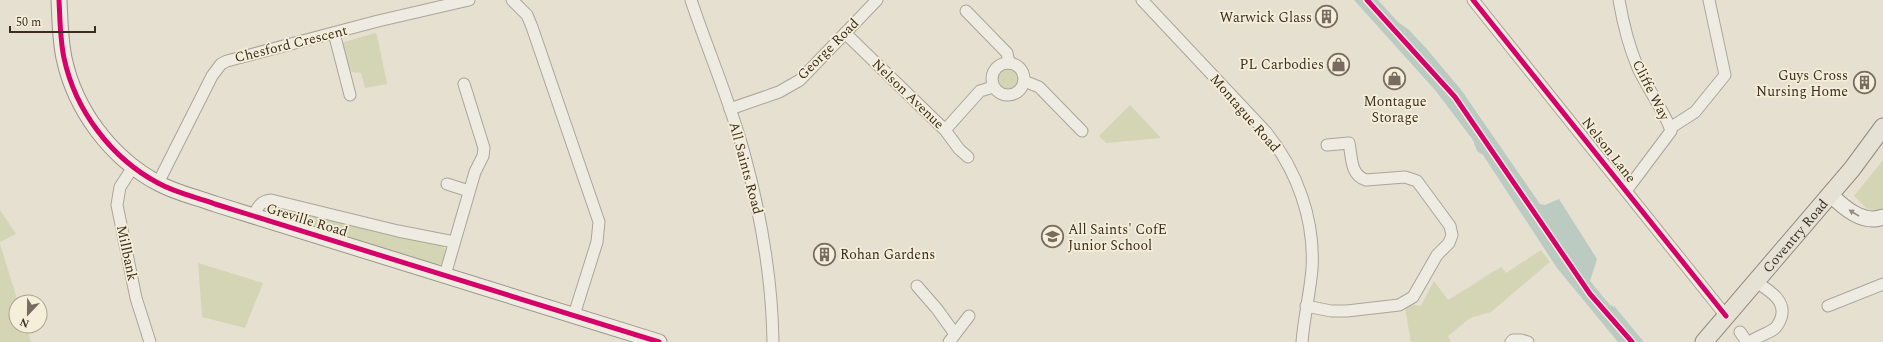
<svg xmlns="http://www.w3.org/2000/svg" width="1883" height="342" font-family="Spectral,serif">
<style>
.green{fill:#d4d5b4}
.water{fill:#bbcbc2}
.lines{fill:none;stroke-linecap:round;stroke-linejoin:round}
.street-casing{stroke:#aba599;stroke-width:13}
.secondary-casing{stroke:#9b9489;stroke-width:17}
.primary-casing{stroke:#918a80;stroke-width:19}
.street{stroke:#eeebe2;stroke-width:11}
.secondary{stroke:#eeebe2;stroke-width:15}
.primary{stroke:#e5e1d4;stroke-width:17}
.cycleway-casing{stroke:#f5eed8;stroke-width:8}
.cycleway{stroke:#d6006c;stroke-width:5}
.oneway{fill:#948c82}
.labels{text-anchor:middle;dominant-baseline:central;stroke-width:3.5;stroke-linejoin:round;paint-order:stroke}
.poi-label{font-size:14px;fill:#3b2e21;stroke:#f5eed8;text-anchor:end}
.street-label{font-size:14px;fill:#3b2e21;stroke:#f5eed8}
</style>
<rect width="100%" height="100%" fill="#e6e0d1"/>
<!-- green -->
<g class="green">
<path d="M 375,33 L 377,35 L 387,84 L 365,88 L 361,73 L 352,72 L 349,69 L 341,43 Z"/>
<circle cx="1008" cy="80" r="12"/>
<path d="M 1130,105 L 1161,138 L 1106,143 L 1099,136 Z"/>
<path d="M 1883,160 L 1883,208 L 1878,210 L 1867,209 L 1854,196 Z"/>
<path d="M 268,206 L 280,207 L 402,238 L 442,245 L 447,252 L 445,263 L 436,265 L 267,214 L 266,209 Z"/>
<path d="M 0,210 L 16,234 L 0,242 Z"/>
<path d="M 0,244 L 18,302 L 16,302 L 16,326 L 26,326 L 31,342 L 0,342 Z"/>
<path d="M 1541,250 L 1550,262 L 1491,312 L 1470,318 L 1448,336 L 1451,342 L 1411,342 L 1405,308 L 1411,304 L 1421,306 L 1434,281 L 1448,300 L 1501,267 L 1506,273 Z"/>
<path d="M 198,263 L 263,283 L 245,328 L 202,317 Z"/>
</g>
<!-- water -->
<path class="water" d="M 1354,0 L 1378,0 L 1398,22 L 1409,30 L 1426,48 L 1462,91 L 1540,204 L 1545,205 L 1559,199 L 1597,259 L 1590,281 L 1610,305 L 1615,307 L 1644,342 L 1618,342 L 1557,268 L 1483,155 L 1477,151 L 1473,140 L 1435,90 Z"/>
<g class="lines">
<defs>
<g id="street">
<path d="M 512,0 L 527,15 L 532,27 L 599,222 L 597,242 L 574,315"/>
<path d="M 691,0 C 708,51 730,101 744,153 C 761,215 772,278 773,342"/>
<path d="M 1142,0 L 1266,132 C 1297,170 1315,220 1312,269 C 1310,293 1304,317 1302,342"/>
<path d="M 1473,0 L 1726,316"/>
<path d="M 1619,0 C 1623,23 1629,47 1638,68 C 1644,82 1670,122 1671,131 L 1626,191"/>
<path d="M 966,11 L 1007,53 L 1009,63"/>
<path d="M 334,33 L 350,95"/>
<path d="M 845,33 L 945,130 L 959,149 L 968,157"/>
<circle cx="1008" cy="79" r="16"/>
<path d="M 1024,81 L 1039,87 L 1082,131"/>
<path d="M 730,109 L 779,92 L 800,80 L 877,0"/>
<path d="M 1670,128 L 1695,112 L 1725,75 L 1709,0"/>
<path d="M 945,130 L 980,91 L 993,87"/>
<path d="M 133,167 L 120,187 L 117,205 L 136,298 L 150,342"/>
<path d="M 158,183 L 212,76 L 221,64 L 227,61 L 378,21 L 469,0"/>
<path d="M 447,184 L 469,191"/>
<path d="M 254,216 C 257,207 261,201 271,200 L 398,231 L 454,242"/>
<path d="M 445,275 L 475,172 L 483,156 L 484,148 L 464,84"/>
<path d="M 917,286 L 937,309 L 955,334"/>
<path d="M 1306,306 L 1331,311 L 1347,311 L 1399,305 L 1413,297 L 1437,255 L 1449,243 L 1452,235 L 1450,226 L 1417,181 L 1405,177 L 1366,180 C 1350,175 1352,157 1349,143 L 1327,145"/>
<path d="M 1828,306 L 1883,284"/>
<path d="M 1740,332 L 1747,342"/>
<path d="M 949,342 L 969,316"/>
<path d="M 1511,342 L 1513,340 L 1521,340 L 1528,342"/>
<path d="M 1750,342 C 1758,336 1767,334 1774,329 C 1778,326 1779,323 1781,318 C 1787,300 1768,290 1755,281"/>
</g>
<g id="secondary">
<path d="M 59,0 C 60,19 60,39 64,58 C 75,110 111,158 158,183 C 176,193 196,197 215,204 L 659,342"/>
<path d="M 1830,194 C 1843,207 1863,225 1883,217"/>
</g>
<g id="primary">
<path id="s1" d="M 1704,342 L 1852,169 L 1883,127"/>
</g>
</defs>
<!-- street casing -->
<use href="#street" class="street-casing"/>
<!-- secondary casing -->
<use href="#secondary" class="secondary-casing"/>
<!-- primary casing -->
<use href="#primary" class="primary-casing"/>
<!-- street -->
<use href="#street" class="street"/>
<!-- secondary -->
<use href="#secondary" class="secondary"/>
<!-- primary -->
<use href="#primary" class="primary"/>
<defs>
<g id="cycleway">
<path d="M 59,0 C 60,19 60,39 64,58 C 75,110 111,158 158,183 C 176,193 196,197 215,204 L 659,342"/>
<path d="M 1367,0 L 1455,97 L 1590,294 L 1632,342"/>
<path d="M 1473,0 L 1726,316"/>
</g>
</defs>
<!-- cycleway casing -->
<use href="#cycleway" class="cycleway-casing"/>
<!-- cycleway -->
<use href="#cycleway" class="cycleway"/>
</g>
<!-- one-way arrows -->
<defs><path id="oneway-solid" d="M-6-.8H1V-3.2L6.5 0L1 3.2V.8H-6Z"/></defs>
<use class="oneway" href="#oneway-solid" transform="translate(1854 213) rotate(-148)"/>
<!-- icons -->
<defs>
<symbol id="building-ring" viewBox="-11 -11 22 22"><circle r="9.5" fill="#f5eed8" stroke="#776c5f" stroke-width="1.5"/><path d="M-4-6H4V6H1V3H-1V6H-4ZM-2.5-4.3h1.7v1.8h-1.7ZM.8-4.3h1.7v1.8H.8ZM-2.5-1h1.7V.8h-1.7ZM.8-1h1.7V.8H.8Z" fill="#776c5f"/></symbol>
<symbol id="shop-ring" viewBox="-11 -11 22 22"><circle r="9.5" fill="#f5eed8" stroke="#776c5f" stroke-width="1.5"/><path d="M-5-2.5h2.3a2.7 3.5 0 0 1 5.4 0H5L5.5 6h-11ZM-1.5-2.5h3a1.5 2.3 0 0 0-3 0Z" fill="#776c5f"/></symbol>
<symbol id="school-ring" viewBox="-11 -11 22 22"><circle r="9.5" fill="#f5eed8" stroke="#776c5f" stroke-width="1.5"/><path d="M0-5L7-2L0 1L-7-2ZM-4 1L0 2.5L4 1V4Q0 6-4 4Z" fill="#776c5f"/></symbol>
</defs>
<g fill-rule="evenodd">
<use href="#building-ring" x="1314" y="4" width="25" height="25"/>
<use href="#shop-ring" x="1326" y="52" width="25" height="25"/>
<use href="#shop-ring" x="1382" y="66" width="25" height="25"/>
<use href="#building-ring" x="1852" y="70" width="25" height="25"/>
<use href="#school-ring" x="1040" y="224" width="25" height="25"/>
<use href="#building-ring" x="812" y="242" width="25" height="25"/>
</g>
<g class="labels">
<!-- poi labels -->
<g class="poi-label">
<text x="1312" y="17">Warwick Glass</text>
<text x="1324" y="64">PL Carbodies</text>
<text x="1848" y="75">Guys Cross<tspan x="1848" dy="16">Nursing Home</tspan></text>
<text x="1395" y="101" text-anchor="middle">Montague<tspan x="1395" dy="16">Storage</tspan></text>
<text x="1068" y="229" text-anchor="start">All Saints' CofE<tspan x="1068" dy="16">Junior School</tspan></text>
<text x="840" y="254" text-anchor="start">Rohan Gardens</text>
</g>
<!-- street labels -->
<g class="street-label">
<text transform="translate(291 44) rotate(-14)">Chesford Crescent</text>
<text transform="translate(828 49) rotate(-45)">George Road</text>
<text transform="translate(1651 90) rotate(63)">Cliffe Way</text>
<text transform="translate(908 94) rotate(44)">Nelson Avenue</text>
<text transform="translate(1245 113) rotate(49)">Montague Road</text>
<text transform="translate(1609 150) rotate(52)">Nelson Lane</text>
<text transform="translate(746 168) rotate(75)">All Saints Road</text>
<text transform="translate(307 220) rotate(17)">Greville Road</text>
<text stroke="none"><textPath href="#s1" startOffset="140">Coventry Road</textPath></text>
<text transform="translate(127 253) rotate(78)">Millbank</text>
</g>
</g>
<!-- north arrow -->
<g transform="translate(28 314) rotate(202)"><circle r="19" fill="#f5eed8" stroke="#aba18f"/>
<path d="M0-3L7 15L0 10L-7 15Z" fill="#776c5f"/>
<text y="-6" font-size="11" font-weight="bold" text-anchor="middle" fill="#3b2e21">N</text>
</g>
<!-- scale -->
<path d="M10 26v6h85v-6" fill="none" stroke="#3b2e21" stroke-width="2"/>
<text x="16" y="26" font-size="12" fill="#3b2e21" stroke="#f5eed8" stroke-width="3" paint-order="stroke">50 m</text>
</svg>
